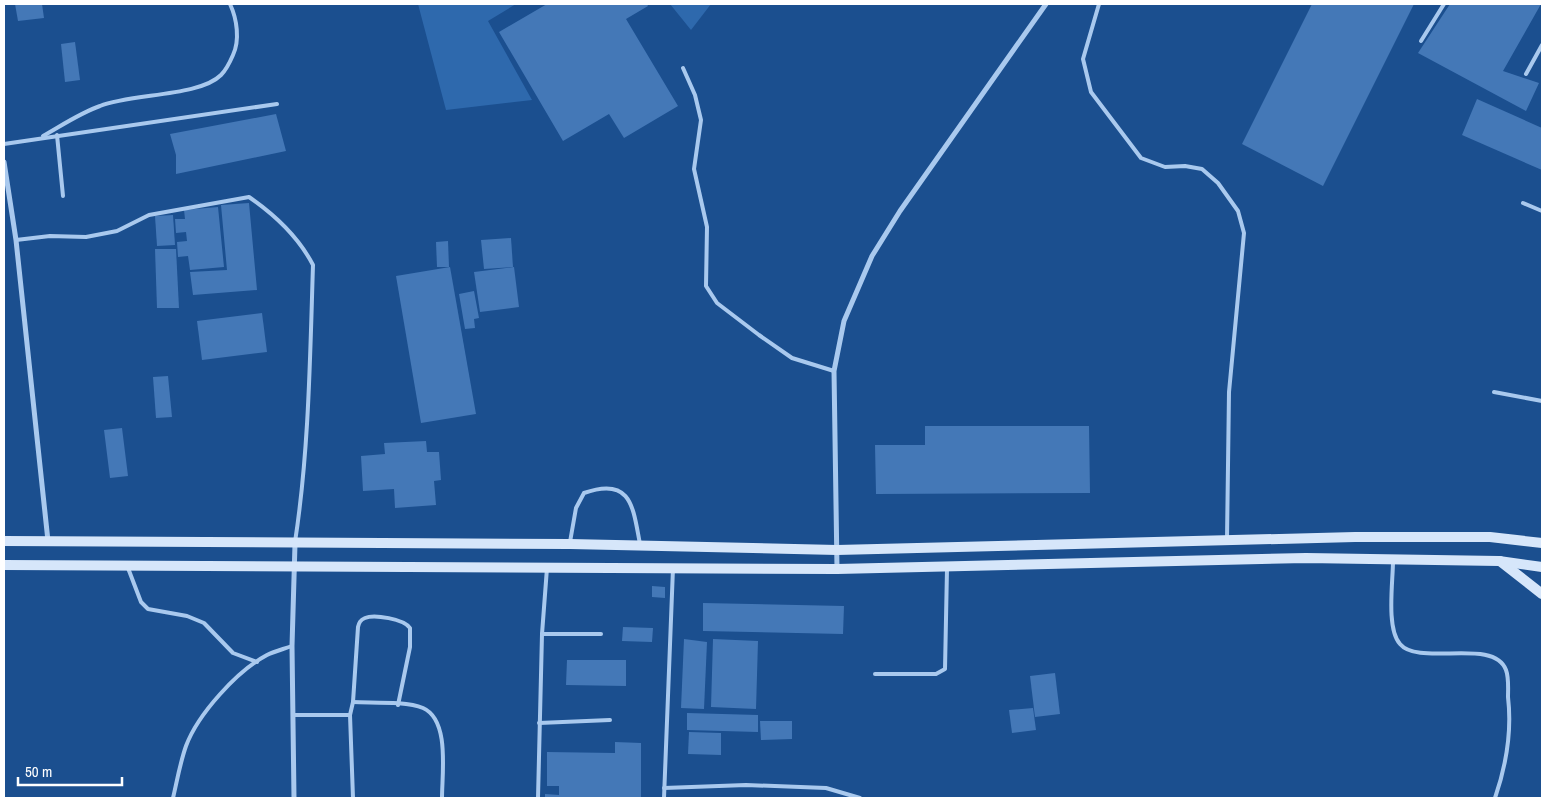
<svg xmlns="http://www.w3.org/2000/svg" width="1546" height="802" font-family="'Archivo Narrow',sans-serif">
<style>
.green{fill:#2e69ad}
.building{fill:#4478b7}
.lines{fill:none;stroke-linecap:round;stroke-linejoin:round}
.service{stroke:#a9c9ee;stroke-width:4}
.minor{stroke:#a9c9ee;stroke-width:5}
.secondary{stroke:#d6e6fa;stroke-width:10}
</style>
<rect width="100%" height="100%" fill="#1b4f8f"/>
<!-- green -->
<g class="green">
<path d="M 418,4 L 516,4 L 488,21 L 532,100 L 446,110 Z"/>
<path d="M 670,4 L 711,4 L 691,30 Z"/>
</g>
<!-- building -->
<g class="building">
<path d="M 15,4 L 42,4 L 44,18 L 18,21 Z"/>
<path d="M 547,4 L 647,4 L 648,6 L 626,19 L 678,106 L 624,138 L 609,114 L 563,141 L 499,32 Z"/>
<path d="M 1312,4 L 1414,4 L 1323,186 L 1242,144 Z"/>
<path d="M 1450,4 L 1541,4 L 1503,71 L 1539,83 L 1526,111 L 1418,53 Z"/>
<path d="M 75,42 L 80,80 L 65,82 L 61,44 Z"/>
<path d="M 1477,99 L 1542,128 L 1542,170 L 1462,135 Z"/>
<path d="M 276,114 L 286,151 L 176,174 L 176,155 L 170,134 Z"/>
<path d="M 249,203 L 257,290 L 193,295 L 190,272 L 227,270 L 221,205 Z"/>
<path d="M 218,207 L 224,267 L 190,270 L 188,256 L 178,257 L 177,242 L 187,241 L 186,232 L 176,233 L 175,219 L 185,219 L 184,210 Z"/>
<path d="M 173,215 L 175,245 L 157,246 L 155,216 Z"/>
<path d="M 511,238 L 513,267 L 484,269 L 481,240 Z"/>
<path d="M 448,241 L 449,267 L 437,267 L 436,242 Z"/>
<path d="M 155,249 L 176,249 L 179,308 L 157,308 Z"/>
<path d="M 450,267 L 476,414 L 421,423 L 396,276 Z"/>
<path d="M 514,267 L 519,307 L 480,312 L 474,272 Z"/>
<path d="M 474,291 L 479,318 L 474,319 L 475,328 L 465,329 L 459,294 Z"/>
<path d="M 262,313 L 267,352 L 202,360 L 197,321 Z"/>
<path d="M 168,376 L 172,417 L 156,418 L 153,377 Z"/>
<path d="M 925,426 L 1089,426 L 1090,493 L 876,494 L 875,445 L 925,445 Z"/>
<path d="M 122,428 L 128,476 L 110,478 L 104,430 Z"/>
<path d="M 426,441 L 427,452 L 439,452 L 441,480 L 434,481 L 436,505 L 395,508 L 394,489 L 363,491 L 361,456 L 385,454 L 384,443 Z"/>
<path d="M 652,586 L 665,587 L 665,598 L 652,597 Z"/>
<path d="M 703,603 L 844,606 L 843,634 L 703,631 Z"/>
<path d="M 623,627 L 653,628 L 652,642 L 622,641 Z"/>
<path d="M 684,639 L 707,642 L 704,709 L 681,708 Z"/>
<path d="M 713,639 L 758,641 L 756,709 L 711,707 Z"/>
<path d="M 567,660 L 626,660 L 626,686 L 566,685 Z"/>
<path d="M 1055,673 L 1060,714 L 1035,717 L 1030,676 Z"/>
<path d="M 1033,708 L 1036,730 L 1012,733 L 1009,710 Z"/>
<path d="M 687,713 L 758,715 L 758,732 L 687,730 Z"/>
<path d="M 760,721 L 792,721 L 792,739 L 761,740 Z"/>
<path d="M 689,732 L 721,733 L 721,755 L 688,754 Z"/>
<path d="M 615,742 L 641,743 L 641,798 L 545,798 L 545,794 L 559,795 L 559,786 L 547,786 L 547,752 L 615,753 Z"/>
</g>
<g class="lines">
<!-- service -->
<g class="service">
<path d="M 1099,4 L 1083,59 L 1091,92 L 1141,158 L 1165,167 L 1185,166 L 1202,169 L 1218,183 L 1238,211 L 1244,233 L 1229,392 L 1227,539"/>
<path d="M 1421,41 L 1444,4"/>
<path d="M 683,68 L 695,95 L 701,120 L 694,169 L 707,227 L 706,286 L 717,303 L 759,335 L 792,358 L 834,371"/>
<path d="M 1526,74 L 1542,45"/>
<path d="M 57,135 L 63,196"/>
<path d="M 43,136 C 61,126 80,113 100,106 C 131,93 199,97 221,75 C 226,70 230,62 233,55 C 240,40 237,19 230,4"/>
<path d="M 4,144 L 277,104"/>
<path d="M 1523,203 L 1542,211"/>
<path d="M 16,240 L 50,236 L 86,237 L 117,231 L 149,215 L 249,197 C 275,215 298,236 313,265 C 310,357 309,451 295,542"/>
<path d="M 1494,392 L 1542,401"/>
<path d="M 570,542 L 576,508 L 584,493 C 632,476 633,508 640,544"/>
<path d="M 1393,561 C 1393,582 1386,628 1400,644 C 1419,667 1494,637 1506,670 C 1509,678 1508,689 1508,697 C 1512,731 1506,766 1495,798"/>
<path d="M 128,568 L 141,602 L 148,609 L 187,616 L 204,623 L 233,653 L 257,662"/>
<path d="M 542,634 L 601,634"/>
<path d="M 875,674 L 936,674 L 945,669 L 947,569"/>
<path d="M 353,702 C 372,703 406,701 423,708 C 450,720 442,773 442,798"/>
<path d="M 294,715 L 350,715"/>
<path d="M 539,723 L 610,720"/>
<path d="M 664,788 L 746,785 L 826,788 L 860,798"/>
<path d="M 173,798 C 177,781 180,763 186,746 C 198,714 237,671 267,655 C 275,651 284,649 292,646"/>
<path d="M 353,798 L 350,715 L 353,702 L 358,627 C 359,623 360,620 365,618 C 374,614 404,619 410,628 L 410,647 L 398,705"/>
<path d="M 538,798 L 542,634 L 547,568"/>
<path d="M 664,798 L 673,568"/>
</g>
<!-- minor -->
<g class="minor">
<path d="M 4,162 L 16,240 L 48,541"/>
<path d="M 837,569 L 834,371 L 844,321 L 872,256 L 900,211 L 1046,4"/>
<path d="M 294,798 L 292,646 L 295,544"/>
</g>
<!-- secondary -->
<g class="secondary">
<path d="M 4,541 L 570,544 L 837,550 L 1355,537 L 1490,537 L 1542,543"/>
<path d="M 1500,561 L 1542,594"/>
<path d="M 4,565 L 837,569 L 1306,558 L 1499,561 L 1542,567"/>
</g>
</g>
<!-- border -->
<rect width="1546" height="802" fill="none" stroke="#ffffff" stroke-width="10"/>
<!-- scale -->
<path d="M18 777v8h104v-8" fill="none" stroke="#ffffff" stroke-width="2.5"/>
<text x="25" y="777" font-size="15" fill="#ffffff" stroke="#1b4f8f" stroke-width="4" paint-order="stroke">50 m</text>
</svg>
